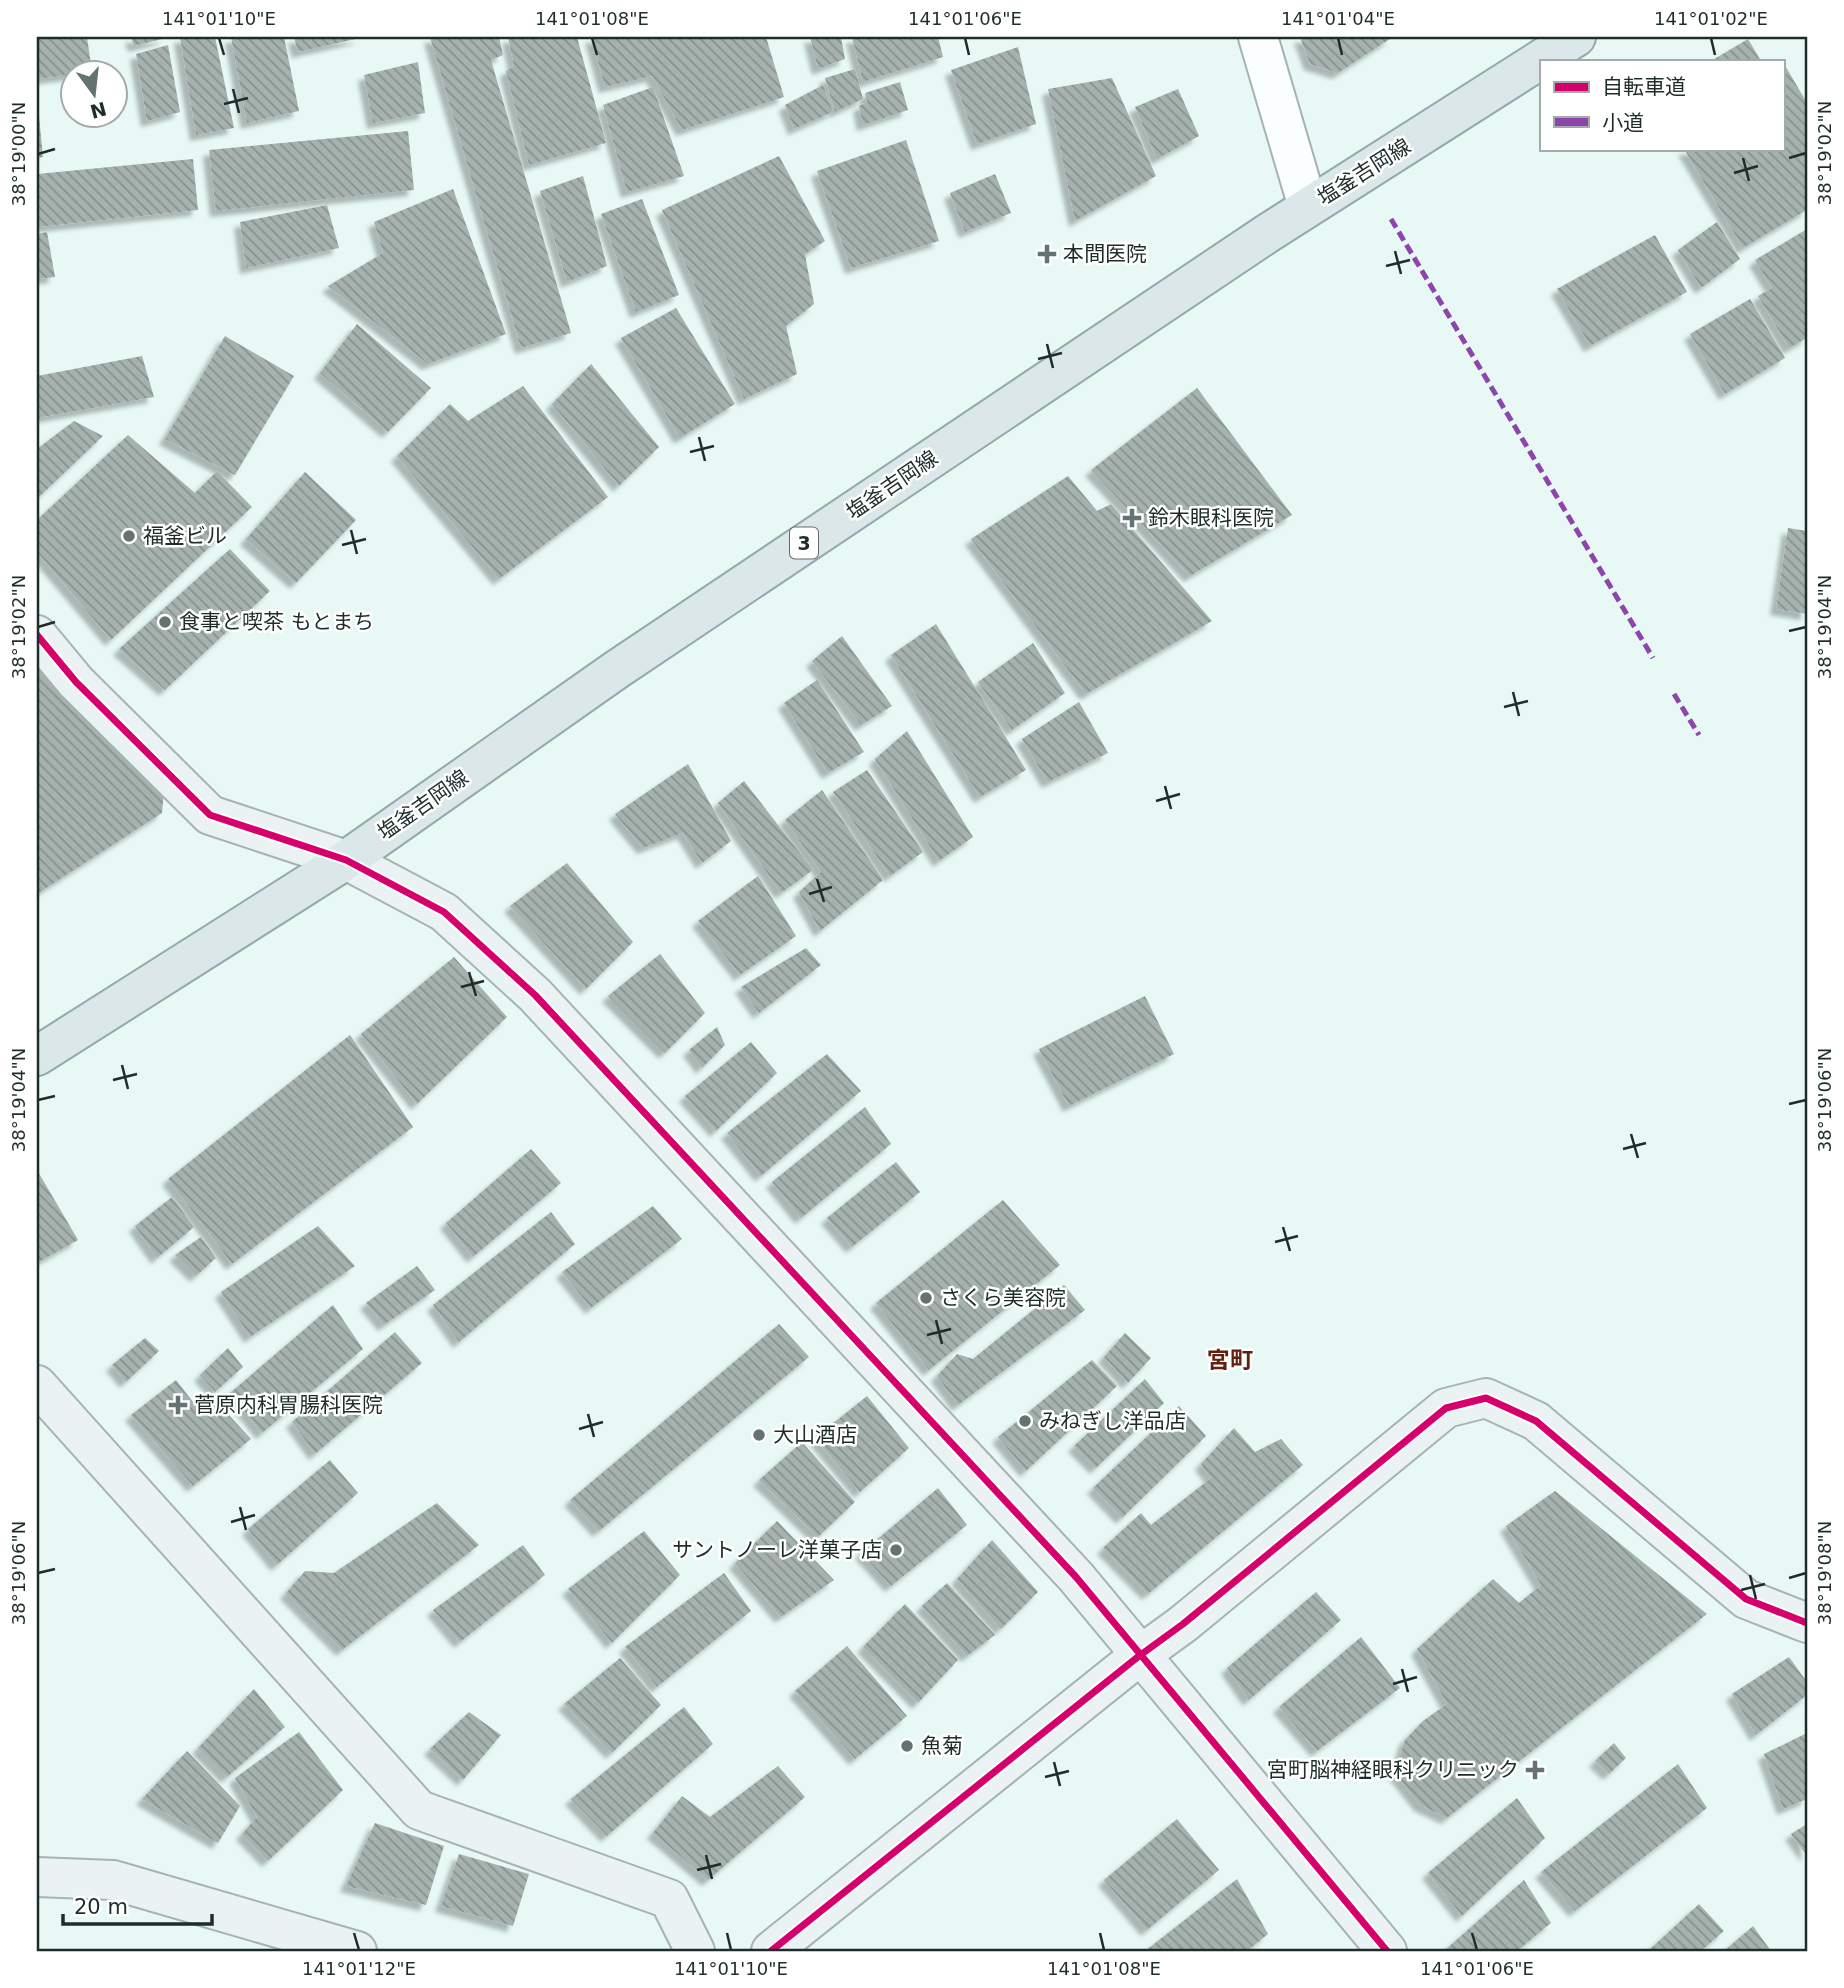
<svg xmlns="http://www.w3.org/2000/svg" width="1844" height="1988" font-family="'DejaVu Sans','Noto Sans JP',sans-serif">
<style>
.building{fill:url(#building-back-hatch);filter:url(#shadow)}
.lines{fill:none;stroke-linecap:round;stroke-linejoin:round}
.street-casing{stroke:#a6b3b1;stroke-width:42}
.secondary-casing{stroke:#a6b3b1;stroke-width:42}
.primary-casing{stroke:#91aaac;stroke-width:42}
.street{stroke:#fbfefe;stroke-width:38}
.secondary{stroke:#ebf2f3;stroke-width:38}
.primary{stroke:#dbe7e9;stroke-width:38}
.quiet{stroke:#8e44ad;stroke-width:5;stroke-dasharray:10 5;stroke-linecap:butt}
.cycleway-casing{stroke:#fff;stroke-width:11}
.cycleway{stroke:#d6006c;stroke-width:7}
.ticks{fill:none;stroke:#1e2c2a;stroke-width:2.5}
.poi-dot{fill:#647371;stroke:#fff;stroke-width:2.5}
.labels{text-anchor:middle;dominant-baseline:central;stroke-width:5;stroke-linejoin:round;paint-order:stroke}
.shield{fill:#fff;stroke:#626b6a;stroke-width:2}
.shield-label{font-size:19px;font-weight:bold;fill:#1e2c2a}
.street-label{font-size:21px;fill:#1e2c2a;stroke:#fff}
.poi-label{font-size:21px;fill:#1e2c2a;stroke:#fff;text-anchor:start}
.neighbourhood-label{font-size:23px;font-weight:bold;fill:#632012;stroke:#fff}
.neatline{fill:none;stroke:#1e2c2a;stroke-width:2.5}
.ticks-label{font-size:18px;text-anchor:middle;fill:#1e2c2a}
</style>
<defs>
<pattern id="building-back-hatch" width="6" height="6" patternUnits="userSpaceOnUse" patternTransform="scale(1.75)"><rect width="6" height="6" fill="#a6b2ae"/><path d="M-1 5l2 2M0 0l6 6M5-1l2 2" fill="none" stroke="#87918e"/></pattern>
<filter id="shadow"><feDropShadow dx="-6" dy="6" stdDeviation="2" flood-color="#0004"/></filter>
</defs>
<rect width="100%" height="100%" fill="#e7f8f5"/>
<!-- building -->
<g class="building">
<path d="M 37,37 L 87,37 L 92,72 L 37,79 Z"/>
<path d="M 131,37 L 166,37 L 166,38 L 134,46 Z"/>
<path d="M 180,37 L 215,37 L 234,128 L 196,135 Z"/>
<path d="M 231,37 L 284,37 L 299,111 L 247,123 Z"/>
<path d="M 294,37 L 360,37 L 360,38 L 298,52 Z"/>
<path d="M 430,37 L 499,37 L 503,55 L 491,60 L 571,333 L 521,348 Z"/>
<path d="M 508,37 L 577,37 L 606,143 L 529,165 L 506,71 L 514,66 Z"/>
<path d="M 591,37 L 766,37 L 784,97 L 682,130 L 652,76 L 605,87 Z"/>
<path d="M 810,37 L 841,37 L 845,59 L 818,69 Z"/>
<path d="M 852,37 L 938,37 L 943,57 L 863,82 Z"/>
<path d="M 1300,37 L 1393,37 L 1338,73 L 1310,64 Z"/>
<path d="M 1748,39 L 1761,61 L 1711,61 Z"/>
<path d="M 168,45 L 180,112 L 147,121 L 136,54 Z"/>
<path d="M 1018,47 L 1036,124 L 977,144 L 951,70 Z"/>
<path d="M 418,62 L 425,113 L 373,123 L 364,75 Z"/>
<path d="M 1783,62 L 1807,103 L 1807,210 L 1743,248 L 1684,149 L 1783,149 Z"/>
<path d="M 855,69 L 863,99 L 835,112 L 825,78 Z"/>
<path d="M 1112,78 L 1156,176 L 1075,221 L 1048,89 Z"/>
<path d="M 900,82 L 908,110 L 863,125 L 859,106 L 867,102 L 865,93 Z"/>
<path d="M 823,85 L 833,112 L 794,129 L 785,105 Z"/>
<path d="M 653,87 L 684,176 L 627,192 L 603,105 Z"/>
<path d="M 1178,89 L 1199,136 L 1157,159 L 1135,107 Z"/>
<path d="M 37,96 L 43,157 L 37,158 Z"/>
<path d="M 408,131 L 414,190 L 216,211 L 209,150 Z"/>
<path d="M 906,140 L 939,241 L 851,268 L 817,171 Z"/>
<path d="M 779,156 L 825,241 L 805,254 L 814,304 L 786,326 L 797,374 L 744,399 L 662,210 Z"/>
<path d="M 193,159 L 198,210 L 37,227 L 37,174 Z"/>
<path d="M 995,174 L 1011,213 L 965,232 L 950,193 Z"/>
<path d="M 583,176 L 607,266 L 567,282 L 540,191 Z"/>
<path d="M 453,189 L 506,334 L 428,364 L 328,286 L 383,253 L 374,222 Z"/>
<path d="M 642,199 L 679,295 L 636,312 L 601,214 Z"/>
<path d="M 327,205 L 339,248 L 246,268 L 240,222 Z"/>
<path d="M 1717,222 L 1740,259 L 1701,288 L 1678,250 Z"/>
<path d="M 1807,229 L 1807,338 L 1789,348 L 1758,296 L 1772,288 L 1755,260 Z"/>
<path d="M 47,232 L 55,277 L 37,279 L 37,234 Z"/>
<path d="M 1655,235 L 1687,292 L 1590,346 L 1557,289 Z"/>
<path d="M 1750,299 L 1785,358 L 1725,394 L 1690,334 Z"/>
<path d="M 676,308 L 735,404 L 680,438 L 621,338 Z"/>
<path d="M 357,324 L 431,388 L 388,432 L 320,373 Z"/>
<path d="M 225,336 L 294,376 L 235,475 L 165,439 Z"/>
<path d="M 142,356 L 154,397 L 37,418 L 37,376 Z"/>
<path d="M 591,364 L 659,447 L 619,486 L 552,404 Z"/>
<path d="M 523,386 L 608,497 L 499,579 L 397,456 L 450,404 L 468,421 Z"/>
<path d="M 1197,388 L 1292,515 L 1190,576 L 1091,470 Z"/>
<path d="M 74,421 L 103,436 L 37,499 L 37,449 Z"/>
<path d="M 128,435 L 195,493 L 217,471 L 252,507 L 111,640 L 37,552 L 37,520 Z"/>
<path d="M 305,472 L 356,520 L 296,583 L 246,539 Z"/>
<path d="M 1068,476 L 1097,511 L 1111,504 L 1212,621 L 1086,694 L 971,539 Z"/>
<path d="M 1788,528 L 1807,531 L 1807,614 L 1776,609 Z"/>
<path d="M 230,549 L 270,591 L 165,690 L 119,649 Z"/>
<path d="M 936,624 L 1026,770 L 980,797 L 891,655 Z"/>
<path d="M 842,636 L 892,706 L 861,725 L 812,661 Z"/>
<path d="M 1033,643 L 1065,693 L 1012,730 L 978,682 Z"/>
<path d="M 37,668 L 164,791 L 162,813 L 37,894 Z"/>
<path d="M 817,680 L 864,752 L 828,773 L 784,703 Z"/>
<path d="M 1079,702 L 1108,753 L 1048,782 L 1022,739 Z"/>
<path d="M 907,731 L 973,837 L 939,861 L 875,759 Z"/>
<path d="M 688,764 L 731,841 L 702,863 L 683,833 L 643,848 L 615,814 Z"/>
<path d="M 867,770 L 923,852 L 890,876 L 833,792 Z"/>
<path d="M 744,781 L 813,870 L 781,893 L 718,803 Z"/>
<path d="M 822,790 L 883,880 L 820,931 L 799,892 L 821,872 L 785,820 Z"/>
<path d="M 567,863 L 633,942 L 586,989 L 510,906 Z"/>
<path d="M 758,876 L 796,936 L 740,975 L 698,921 Z"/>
<path d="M 806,948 L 821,965 L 759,1013 L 741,987 Z"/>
<path d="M 660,954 L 705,1013 L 665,1053 L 608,996 Z"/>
<path d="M 454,957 L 507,1017 L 417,1104 L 361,1034 Z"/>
<path d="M 1145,996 L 1174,1054 L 1069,1106 L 1039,1049 Z"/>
<path d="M 717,1027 L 725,1045 L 702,1068 L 689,1050 Z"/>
<path d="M 350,1035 L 413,1127 L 232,1264 L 168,1179 Z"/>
<path d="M 751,1042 L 777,1073 L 716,1131 L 685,1096 Z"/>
<path d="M 827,1054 L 861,1091 L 761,1176 L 727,1133 Z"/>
<path d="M 865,1107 L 891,1144 L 801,1218 L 772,1182 Z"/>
<path d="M 531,1149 L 561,1183 L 473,1257 L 446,1223 Z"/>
<path d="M 896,1162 L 920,1192 L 852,1247 L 827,1218 Z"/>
<path d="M 37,1170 L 78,1240 L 37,1263 Z"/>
<path d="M 172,1197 L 194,1227 L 157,1258 L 135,1226 Z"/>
<path d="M 1003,1200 L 1060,1265 L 929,1370 L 876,1303 Z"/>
<path d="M 653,1206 L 682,1239 L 591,1308 L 562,1272 Z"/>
<path d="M 551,1212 L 575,1244 L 459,1342 L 433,1305 Z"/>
<path d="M 318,1226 L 355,1266 L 250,1337 L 221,1292 Z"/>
<path d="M 201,1237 L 216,1258 L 196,1276 L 175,1255 Z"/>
<path d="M 417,1266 L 435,1290 L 384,1325 L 366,1303 Z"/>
<path d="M 1064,1285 L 1085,1310 L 958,1405 L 937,1376 L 957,1354 L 973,1359 Z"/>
<path d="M 333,1305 L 363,1349 L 262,1433 L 230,1393 Z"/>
<path d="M 779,1324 L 809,1357 L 599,1531 L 570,1500 Z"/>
<path d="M 395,1332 L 422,1363 L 315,1454 L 292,1422 Z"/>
<path d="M 1125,1333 L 1151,1358 L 1128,1383 L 1104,1357 Z"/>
<path d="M 145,1338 L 159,1351 L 126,1382 L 112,1365 Z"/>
<path d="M 228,1348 L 243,1367 L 215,1392 L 200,1375 Z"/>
<path d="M 1092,1360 L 1117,1386 L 1026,1471 L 998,1437 Z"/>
<path d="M 1145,1379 L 1164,1403 L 1096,1468 L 1074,1446 Z"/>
<path d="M 176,1380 L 200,1411 L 215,1400 L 251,1439 L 193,1486 L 131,1415 Z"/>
<path d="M 867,1396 L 909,1448 L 860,1492 L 815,1438 Z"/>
<path d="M 1179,1406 L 1206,1436 L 1122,1518 L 1093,1488 Z"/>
<path d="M 1234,1428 L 1255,1452 L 1281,1439 L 1303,1465 L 1148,1594 L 1103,1548 L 1141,1513 L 1151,1525 L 1211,1478 L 1201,1464 Z"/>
<path d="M 802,1442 L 855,1502 L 818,1537 L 759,1480 Z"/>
<path d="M 330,1460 L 358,1493 L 277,1565 L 248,1529 Z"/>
<path d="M 938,1488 L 967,1525 L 891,1586 L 861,1553 Z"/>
<path d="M 1555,1491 L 1707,1614 L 1447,1818 L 1420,1805 L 1395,1773 L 1405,1740 L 1423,1721 L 1447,1704 L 1417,1649 L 1493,1579 L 1519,1603 L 1541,1585 L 1506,1526 Z"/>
<path d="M 437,1503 L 479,1545 L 342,1650 L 286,1593 L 305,1571 L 334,1573 Z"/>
<path d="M 777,1521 L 834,1580 L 781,1617 L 735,1563 Z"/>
<path d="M 644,1531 L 680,1575 L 612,1643 L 568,1589 Z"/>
<path d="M 992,1540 L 1038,1592 L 1001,1629 L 957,1579 Z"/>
<path d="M 523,1545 L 545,1575 L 460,1642 L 433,1610 Z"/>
<path d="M 724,1573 L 751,1611 L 657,1687 L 625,1647 Z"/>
<path d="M 947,1583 L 995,1635 L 967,1656 L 922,1606 Z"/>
<path d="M 1316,1592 L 1341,1620 L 1249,1700 L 1227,1668 Z"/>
<path d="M 905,1604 L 958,1660 L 918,1703 L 863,1647 Z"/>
<path d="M 1361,1637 L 1400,1688 L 1317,1751 L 1279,1707 Z"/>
<path d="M 847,1646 L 907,1716 L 855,1759 L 795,1691 Z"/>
<path d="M 1789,1657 L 1807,1682 L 1807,1695 L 1756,1735 L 1732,1694 Z"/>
<path d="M 620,1658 L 661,1705 L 612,1753 L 564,1704 Z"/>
<path d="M 254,1689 L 285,1727 L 227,1777 L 198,1748 Z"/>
<path d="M 684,1707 L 713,1744 L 607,1836 L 571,1799 Z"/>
<path d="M 469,1712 L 501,1735 L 463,1780 L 430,1749 Z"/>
<path d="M 299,1732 L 343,1790 L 268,1861 L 242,1834 L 257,1817 L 235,1778 Z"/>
<path d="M 1807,1733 L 1807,1799 L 1783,1809 L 1764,1754 Z"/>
<path d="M 1614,1743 L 1626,1758 L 1609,1774 L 1595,1761 Z"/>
<path d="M 187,1751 L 240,1806 L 218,1843 L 142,1799 Z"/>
<path d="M 1678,1764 L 1707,1808 L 1575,1911 L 1541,1872 Z"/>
<path d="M 778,1766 L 805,1797 L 708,1880 L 653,1833 L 682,1796 L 710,1817 Z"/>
<path d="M 1517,1798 L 1545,1838 L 1462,1916 L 1428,1873 Z"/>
<path d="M 1177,1819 L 1219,1870 L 1147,1930 L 1104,1880 Z"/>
<path d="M 375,1823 L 444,1846 L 426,1905 L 346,1886 Z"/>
<path d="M 1807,1824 L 1807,1856 L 1791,1834 Z"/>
<path d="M 459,1854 L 529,1874 L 513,1926 L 441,1906 Z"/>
<path d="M 1237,1879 L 1268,1934 L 1247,1951 L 1145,1951 Z"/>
<path d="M 1524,1880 L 1551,1923 L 1517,1951 L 1444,1951 Z"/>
<path d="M 1699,1904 L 1724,1931 L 1701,1951 L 1648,1951 Z"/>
<path d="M 1753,1926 L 1771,1951 L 1724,1951 Z"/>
</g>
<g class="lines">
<defs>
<path id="street" d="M 1258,37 L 1308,207"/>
<g id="secondary">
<path d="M 37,635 L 76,682 L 210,815 L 346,860 L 444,912 L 535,995 L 1076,1577 L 1387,1951"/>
<path d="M 37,1385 L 419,1810 L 669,1899 L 695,1951"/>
<path d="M 37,1877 L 113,1880 L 357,1951"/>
<path d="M 771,1951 L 1139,1656 L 1183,1624 L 1446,1408 L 1486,1398 L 1536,1421 L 1746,1599 L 1807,1623"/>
</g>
<path id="primary" d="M 37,1056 L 346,860 L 616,670 L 1268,233 L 1576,37"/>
</defs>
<!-- street casing -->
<use href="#street" class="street-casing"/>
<!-- secondary casing -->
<use href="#secondary" class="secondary-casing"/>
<!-- primary casing -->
<use href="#primary" class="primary-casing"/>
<!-- street -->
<use href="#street" class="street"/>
<!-- secondary -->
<use href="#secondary" class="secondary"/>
<!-- primary -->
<use href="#primary" class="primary"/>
<!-- quiet -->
<g class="quiet">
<path d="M 1391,219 L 1653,658"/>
<path d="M 1674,694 L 1699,735"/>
</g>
<defs>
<g id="cycleway">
<path d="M 37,635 L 76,682 L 210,815 L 346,860 L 444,912 L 535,995 L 1076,1577 L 1387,1951"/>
<path d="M 771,1951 L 1139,1656 L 1183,1624 L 1446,1408 L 1486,1398 L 1536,1421 L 1746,1599 L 1807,1623"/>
</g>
</defs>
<!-- cycleway casing -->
<use href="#cycleway" class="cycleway-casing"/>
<!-- cycleway -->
<use href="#cycleway" class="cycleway"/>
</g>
<!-- ticks -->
<path class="ticks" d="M 219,38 L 224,55M 592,38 L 597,55M 965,38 L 969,55M 1338,38 L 1342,55M 1711,38 L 1715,55M 233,89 L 239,113M 224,104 L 248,98M 38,154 L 55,149M 1743,158 L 1749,181M 1789,158 L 1806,153M 1734,173 L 1758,166M 1395,251 L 1401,274M 1386,266 L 1410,260M 1047,344 L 1053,368M 1038,359 L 1062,353M 699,437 L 705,461M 690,452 L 714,446M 351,530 L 357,554M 342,545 L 366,539M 38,627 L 55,622M 1789,631 L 1806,627M 1513,692 L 1519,716M 1504,707 L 1528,701M 1165,786 L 1171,809M 1156,801 L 1180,794M 817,879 L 824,902M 809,894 L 832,887M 469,972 L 476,996M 461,987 L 484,981M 122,1065 L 128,1089M 113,1080 L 137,1074M 38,1100 L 55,1096M 1789,1104 L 1806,1100M 1631,1134 L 1638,1158M 1623,1149 L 1646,1143M 1283,1227 L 1290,1251M 1275,1242 L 1298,1236M 936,1320 L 942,1344M 927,1335 L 951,1329M 588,1414 L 594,1437M 579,1429 L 603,1422M 240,1507 L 246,1530M 231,1522 L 255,1515M 38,1573 L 55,1569M 1750,1575 L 1756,1599M 1789,1578 L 1806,1573M 1741,1590 L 1765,1584M 1402,1669 L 1408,1692M 1393,1684 L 1417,1677M 1054,1762 L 1060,1786M 1045,1777 L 1069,1771M 706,1855 L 712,1879M 697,1870 L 721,1864M 354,1933 L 359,1950M 727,1933 L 731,1950M 1100,1933 L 1104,1950M 1472,1933 L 1477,1950"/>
<!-- markers -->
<g class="poi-dot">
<path d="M1043.5 243.5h7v7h7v7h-7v7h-7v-7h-7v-7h7z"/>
<path d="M1128.5 507.5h7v7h7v7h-7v7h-7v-7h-7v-7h7z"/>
<circle cx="129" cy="536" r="7"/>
<circle cx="165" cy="622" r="7"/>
<circle cx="926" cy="1298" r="7"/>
<path d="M174.5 1394.5h7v7h7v7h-7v7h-7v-7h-7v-7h7z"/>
<circle cx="1025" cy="1421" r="7"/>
<circle cx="759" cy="1435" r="7"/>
<circle cx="896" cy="1550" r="7"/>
<circle cx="907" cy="1746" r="7"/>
<path d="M1531.5 1759.5h7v7h7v7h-7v7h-7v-7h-7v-7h7z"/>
</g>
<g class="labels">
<!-- shield labels -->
<rect class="shield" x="790" y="527.5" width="28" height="31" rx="5"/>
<g class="shield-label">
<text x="804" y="543">3</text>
</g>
<!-- street labels -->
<g class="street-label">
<text transform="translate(1364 172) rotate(-32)">塩釜吉岡線</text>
<text transform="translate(892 485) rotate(-34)">塩釜吉岡線</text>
<text transform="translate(423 805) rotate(-35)">塩釜吉岡線</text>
</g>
<!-- poi labels -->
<g class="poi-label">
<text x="1063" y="254">本間医院</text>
<text x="1148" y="518">鈴木眼科医院</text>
<text x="143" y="536">福釜ビル</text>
<text x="179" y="622">食事と喫茶 もとまち</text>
<text x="940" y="1298">さくら美容院</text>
<text x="194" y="1405">菅原内科胃腸科医院</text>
<text x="1039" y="1421">みねぎし洋品店</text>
<text x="773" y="1435">大山酒店</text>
<text x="882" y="1550" text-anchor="end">サントノーレ洋菓子店</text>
<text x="921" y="1746">魚菊</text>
<text x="1519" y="1770" text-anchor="end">宮町脳神経眼科クリニック</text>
</g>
<!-- neighbourhood labels -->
<g class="neighbourhood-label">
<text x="1230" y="1360">宮町</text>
</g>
</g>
<!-- border -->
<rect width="1844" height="1988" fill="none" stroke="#ffffff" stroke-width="77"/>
<!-- legend -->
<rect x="1540" y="60" width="245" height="91" fill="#ffffff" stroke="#a5abaa" stroke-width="2"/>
<rect x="1554" y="82" width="35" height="10" fill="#d6006c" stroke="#a5abaa" stroke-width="2"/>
<text x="1602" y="94" font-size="21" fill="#1e2c2a">自転車道</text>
<rect x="1554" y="117" width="35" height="10" fill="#8e44ad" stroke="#a5abaa" stroke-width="2"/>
<text x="1602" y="130" font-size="21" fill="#1e2c2a">小道</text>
<!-- north arrow -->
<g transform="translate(94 94) rotate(165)"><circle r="33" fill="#ffffff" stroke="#a5abaa" stroke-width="2"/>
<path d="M0-5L12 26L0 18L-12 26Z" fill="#647371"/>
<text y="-10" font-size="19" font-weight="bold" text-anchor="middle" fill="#1e2c2a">N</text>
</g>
<!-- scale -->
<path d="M63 1914v10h149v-10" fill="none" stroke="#1e2c2a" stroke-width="3.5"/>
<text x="74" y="1914" font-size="21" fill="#1e2c2a" stroke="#ffffff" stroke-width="5" paint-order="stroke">20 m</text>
<rect x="38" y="38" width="1768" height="1912" class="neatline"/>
<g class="ticks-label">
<text x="219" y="25">141°01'10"E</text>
<text x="592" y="25">141°01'08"E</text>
<text x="965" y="25">141°01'06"E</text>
<text x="1338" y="25">141°01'04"E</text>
<text x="1711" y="25">141°01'02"E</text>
<text transform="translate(1825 153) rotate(-90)" y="6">38°19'02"N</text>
<text transform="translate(19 154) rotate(-90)" y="6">38°19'00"N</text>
<text transform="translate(1825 627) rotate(-90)" y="6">38°19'04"N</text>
<text transform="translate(19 627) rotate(-90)" y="6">38°19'02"N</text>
<text transform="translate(1825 1100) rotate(-90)" y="6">38°19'06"N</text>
<text transform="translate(19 1100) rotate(-90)" y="6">38°19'04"N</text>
<text transform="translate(1825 1573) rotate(-90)" y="6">38°19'08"N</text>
<text transform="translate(19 1573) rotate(-90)" y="6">38°19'06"N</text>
<text x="359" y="1975">141°01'12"E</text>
<text x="731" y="1975">141°01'10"E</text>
<text x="1104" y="1975">141°01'08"E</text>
<text x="1477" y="1975">141°01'06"E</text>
</g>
</svg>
